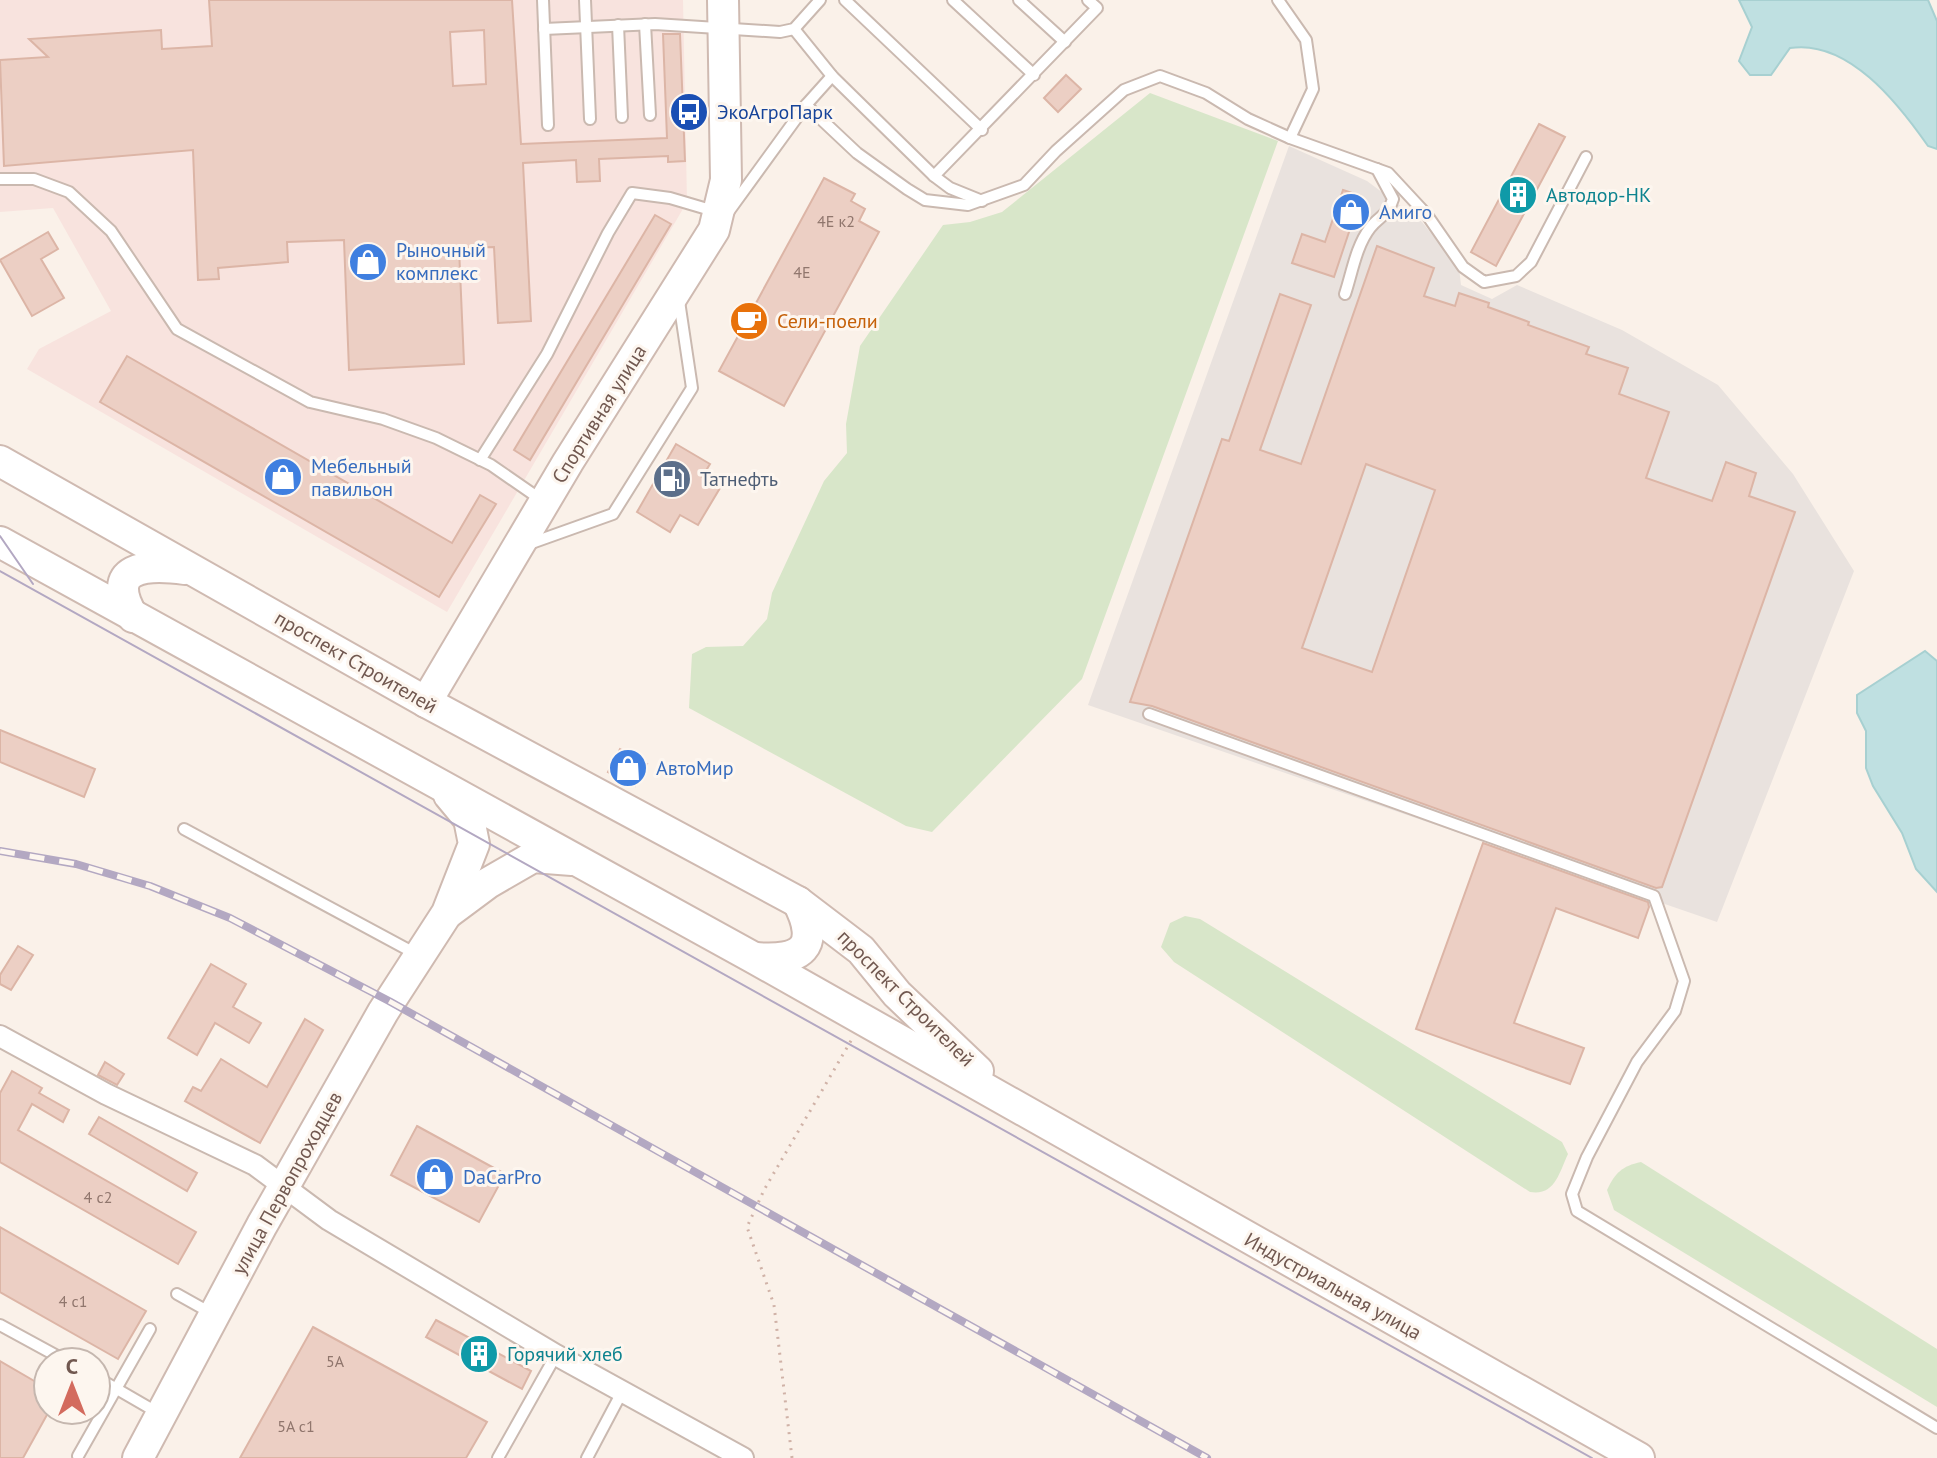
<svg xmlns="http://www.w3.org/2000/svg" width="1937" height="1458" font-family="'PT Sans',sans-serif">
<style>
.commercial{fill:#f8e3de}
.industrial{fill:#e9e2de}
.green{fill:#d8e6c9}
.water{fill:#bfe0e1;stroke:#a7d0d1;stroke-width:2}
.building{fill:#eccfc4;stroke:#dcb5a6;stroke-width:2;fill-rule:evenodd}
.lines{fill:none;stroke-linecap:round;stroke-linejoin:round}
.lane-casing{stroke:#cab9b0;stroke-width:14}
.street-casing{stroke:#cab9b0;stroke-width:24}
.secondary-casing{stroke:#cfbab1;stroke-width:34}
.path{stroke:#d0b2a7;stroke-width:3;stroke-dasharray:2 6;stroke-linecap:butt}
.lane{stroke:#fff;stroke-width:10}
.street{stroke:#fff;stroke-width:20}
.secondary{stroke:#fff;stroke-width:30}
.tram{stroke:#b3a8c2;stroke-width:2}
.rail-casing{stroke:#b3a8c2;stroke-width:8}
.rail{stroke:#fdf6ef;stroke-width:5;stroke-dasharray:15;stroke-linecap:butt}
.labels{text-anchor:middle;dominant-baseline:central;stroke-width:6;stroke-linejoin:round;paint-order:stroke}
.number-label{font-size:16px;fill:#90766d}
.transit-label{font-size:20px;fill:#164399;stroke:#fdf6ef;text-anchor:start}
.culture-label{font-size:20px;fill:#0d838f;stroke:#fdf6ef;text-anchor:start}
.shop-label{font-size:20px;fill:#366cbe;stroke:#fdf6ef;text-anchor:start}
.food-label{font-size:20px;fill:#c56008;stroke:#fdf6ef;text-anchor:start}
.street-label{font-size:20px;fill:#715850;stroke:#fdf6ef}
.service-label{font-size:20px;fill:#4e5e75;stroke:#fdf6ef;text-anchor:start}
</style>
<rect width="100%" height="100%" fill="#faf1e9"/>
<!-- commercial -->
<path class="commercial" d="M 0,0 L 683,0 L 687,202 L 447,612 L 27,369 L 39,349 L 111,311 L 53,208 L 0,212 Z"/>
<!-- industrial -->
<path class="industrial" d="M 1289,146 L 1367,181 L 1422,222 L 1459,268 L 1461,285 L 1492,299 L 1517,285 L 1622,330 L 1718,385 L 1793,474 L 1854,571 L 1717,922 L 1088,705 Z"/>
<!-- green -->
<g class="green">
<path d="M 1150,93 L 1278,141 L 1082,679 L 932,832 L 906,826 L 689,708 L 692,654 L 706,647 L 743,646 L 767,619 L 772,593 L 824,481 L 847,453 L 846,424 L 860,346 L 943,225 L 970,222 L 1002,212 Z"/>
<path d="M 1185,916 L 1200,919 L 1562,1142 L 1568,1154 C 1559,1173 1555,1196 1530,1192 L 1174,962 L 1161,947 L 1170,923 Z"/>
<path d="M 1641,1162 L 1937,1349 L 1937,1407 L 1614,1210 L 1607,1190 C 1615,1173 1622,1166 1641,1162 Z"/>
</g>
<!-- water -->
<g class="water">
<path d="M 1739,0 L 1928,0 L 1937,21 L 1937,149 L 1928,146 C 1898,103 1848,39 1790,48 L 1771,75 L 1750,75 L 1739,61 L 1752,27 Z"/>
<path d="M 1925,651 L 1937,661 L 1937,892 L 1916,869 L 1902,833 L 1873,786 L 1866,768 L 1866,731 L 1857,713 L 1857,695 Z"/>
</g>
<!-- building -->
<g class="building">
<path d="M 209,0 L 512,0 L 521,144 L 667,138 L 663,34 L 680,34 L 685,161 L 668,162 L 668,156 L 599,159 L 600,181 L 577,182 L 576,160 L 523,163 L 531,321 L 498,323 L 494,247 L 459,248 L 464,364 L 349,370 L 344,240 L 287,242 L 288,262 L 218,268 L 219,279 L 198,280 L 193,150 L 4,166 L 0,60 L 48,57 L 29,39 L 161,30 L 162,49 L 212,46 ZM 484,30 L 486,84 L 453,86 L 450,32 Z"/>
<path d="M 1066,75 L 1081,89 L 1058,112 L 1044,98 Z"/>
<path d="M 1539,124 L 1565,137 L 1496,266 L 1471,252 Z"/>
<path d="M 824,178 L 855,194 L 851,201 L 865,209 L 859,221 L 879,232 L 784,406 L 719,371 Z"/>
<path d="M 1343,190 L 1361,196 L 1334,277 L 1292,263 L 1302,234 L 1325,242 Z"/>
<path d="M 655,215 L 671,224 L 530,460 L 514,450 Z"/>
<path d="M 48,232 L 58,249 L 41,259 L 64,298 L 32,316 L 0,260 Z"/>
<path d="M 1377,246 L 1434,268 L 1424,296 L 1455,306 L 1459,293 L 1489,303 L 1488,307 L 1529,322 L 1528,325 L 1589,347 L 1586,354 L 1628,368 L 1619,394 L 1669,412 L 1646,478 L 1712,501 L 1726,462 L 1756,473 L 1749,496 L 1795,512 L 1662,887 L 1656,888 L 1152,706 L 1130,702 L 1222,439 L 1229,441 L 1280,294 L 1311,305 L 1260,450 L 1301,464 ZM 1366,464 L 1435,490 L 1372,672 L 1302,648 Z"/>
<path d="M 127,356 L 452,543 L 480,495 L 496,504 L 439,597 L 100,402 Z"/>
<path d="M 676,444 L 710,464 L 702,477 L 720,488 L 698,525 L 680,515 L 670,532 L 637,512 Z"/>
<path d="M 0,730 L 95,769 L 84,797 L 0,762 Z"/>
<path d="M 620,749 L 647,764 L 635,786 L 608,772 Z"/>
<path d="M 1483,843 L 1648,902 L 1649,907 L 1638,938 L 1556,908 L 1514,1023 L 1584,1048 L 1570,1084 L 1416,1029 Z"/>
<path d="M 18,946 L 33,955 L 11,990 L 0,984 L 0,975 Z"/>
<path d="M 211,964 L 246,984 L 233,1007 L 261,1023 L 249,1043 L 215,1023 L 197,1055 L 168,1038 Z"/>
<path d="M 305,1019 L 323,1030 L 260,1143 L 185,1101 L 193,1087 L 201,1091 L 221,1059 L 267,1087 Z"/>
<path d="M 105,1062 L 124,1074 L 117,1085 L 98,1075 Z"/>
<path d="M 12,1071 L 42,1088 L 39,1093 L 69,1110 L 63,1122 L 32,1104 L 18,1130 L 196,1232 L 178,1264 L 0,1162 L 0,1093 Z"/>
<path d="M 99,1117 L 197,1173 L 187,1191 L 89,1134 Z"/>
<path d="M 417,1126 L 505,1174 L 479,1222 L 391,1175 Z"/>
<path d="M 0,1227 L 146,1311 L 118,1359 L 0,1292 Z"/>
<path d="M 436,1320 L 531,1371 L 522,1389 L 426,1337 Z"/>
<path d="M 313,1327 L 487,1422 L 466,1458 L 240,1458 Z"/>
<path d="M 0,1361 L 48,1389 L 48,1413 L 23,1458 L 0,1458 Z"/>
</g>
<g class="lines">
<defs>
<g id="lane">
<path d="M 543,0 L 548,125"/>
<path d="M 585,0 L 590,119"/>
<path d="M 845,0 L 982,130"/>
<path d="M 953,0 L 1034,75"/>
<path d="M 1019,0 L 1065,42"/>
<path d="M 1278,0 L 1306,40 L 1313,89 L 1290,138"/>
<path d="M 645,24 L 650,115"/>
<path d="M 618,25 L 622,117"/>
<path d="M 544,29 L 655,24 L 780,32 L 794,29 L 820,0"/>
<path d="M 794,29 L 832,76 L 934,176 L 950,188 L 982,201"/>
<path d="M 806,105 L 832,76"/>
<path d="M 934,176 L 1097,8 L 1088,0"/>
<path d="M 0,179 L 34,179 L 69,192 L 111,231 L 177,329 L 310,402 L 383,419 L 436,438 L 491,465 L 543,501"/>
<path d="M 729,211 L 806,105 L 857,153 L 907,189 L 925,200 L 968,205 L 1024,185 L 1056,151 L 1124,90 L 1160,76 L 1206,93 L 1248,119 L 1290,138 L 1388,173 L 1427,215 L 1463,267 L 1484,282 L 1516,276 L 1531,262 L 1586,157"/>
<path d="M 1345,294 C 1352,273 1356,246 1370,228 C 1379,216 1388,216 1393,199 L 1377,169"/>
<path d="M 480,460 L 547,354 L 608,233 L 632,193 L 670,198 L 714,211"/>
<path d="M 526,545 L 613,514 L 692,388 L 679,301"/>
<path d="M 1149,714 L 1654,896 L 1684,981 L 1675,1011 L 1637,1062 L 1587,1157 L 1572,1194 L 1577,1211 L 1937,1428"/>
<path d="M 184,829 L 418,955"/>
<path d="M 177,1294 L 211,1313"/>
<path d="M 0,1325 L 68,1362"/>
<path d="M 96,1377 L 160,1414"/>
<path d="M 78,1456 L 150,1329"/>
<path d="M 498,1458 L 556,1355"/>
<path d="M 587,1458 L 622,1392"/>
</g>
<path id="street" d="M 0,1036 L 106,1094 L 255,1165 L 329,1220 L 556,1355 L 743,1458"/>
<g id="secondary">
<path d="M 0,461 L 426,702 L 798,902 L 861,950 L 897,994 L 978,1071"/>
<path d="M 0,542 L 754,958 L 1639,1458"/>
<path d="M 133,617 C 103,566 146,564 185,569"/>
<path d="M 426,702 L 568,462 L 714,230 L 726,180 L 723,0"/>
<path d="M 449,912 L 488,883 L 533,857 L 572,860"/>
<path d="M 755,958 C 802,962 821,947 798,902"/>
<path d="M 138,1458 L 262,1225 L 383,1012 L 447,913 L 474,844 L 469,819 L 449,795"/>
</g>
</defs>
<!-- lane casing -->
<use href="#lane" class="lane-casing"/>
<!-- street casing -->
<use href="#street" class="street-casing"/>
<!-- secondary casing -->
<use href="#secondary" class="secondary-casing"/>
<!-- path -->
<path class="path" d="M 792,1458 L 774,1305 L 747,1227 L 764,1190 L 852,1039"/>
<!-- lane -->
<use href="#lane" class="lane"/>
<!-- street -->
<use href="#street" class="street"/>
<!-- secondary -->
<use href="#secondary" class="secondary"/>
<!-- tram -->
<g class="tram">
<path d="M 0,536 L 33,584"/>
<path d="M 0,571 L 1592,1458"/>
</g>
<defs>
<path id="rail" d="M 0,851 L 76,864 L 150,886 L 230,918 L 389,1001 L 1207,1458"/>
</defs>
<!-- rail casing -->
<use href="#rail" class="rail-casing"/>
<!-- rail -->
<use href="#rail" class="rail"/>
</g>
<!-- icons -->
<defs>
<symbol id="bus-disc" viewBox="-11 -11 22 22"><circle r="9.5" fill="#1a4fb4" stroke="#fdf6ef"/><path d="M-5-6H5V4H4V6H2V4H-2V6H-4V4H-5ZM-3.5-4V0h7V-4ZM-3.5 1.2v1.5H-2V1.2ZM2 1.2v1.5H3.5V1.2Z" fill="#fff"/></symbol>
<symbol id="building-disc" viewBox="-11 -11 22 22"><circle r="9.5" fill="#0f9aa8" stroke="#fdf6ef"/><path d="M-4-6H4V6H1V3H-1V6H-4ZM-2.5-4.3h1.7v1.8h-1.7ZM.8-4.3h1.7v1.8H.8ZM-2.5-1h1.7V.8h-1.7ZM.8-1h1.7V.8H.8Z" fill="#fff"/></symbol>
<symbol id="shop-disc" viewBox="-11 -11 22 22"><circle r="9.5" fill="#3f7fe0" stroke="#fdf6ef"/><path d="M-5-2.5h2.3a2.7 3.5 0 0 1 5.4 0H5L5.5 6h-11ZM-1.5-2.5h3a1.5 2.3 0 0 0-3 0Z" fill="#fff"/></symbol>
<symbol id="cafe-disc" viewBox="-11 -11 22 22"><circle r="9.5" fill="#e8710a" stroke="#fdf6ef"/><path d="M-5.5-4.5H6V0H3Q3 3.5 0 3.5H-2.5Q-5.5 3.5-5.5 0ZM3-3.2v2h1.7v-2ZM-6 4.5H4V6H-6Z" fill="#fff"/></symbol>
<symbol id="fuel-disc" viewBox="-11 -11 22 22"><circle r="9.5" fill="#5c6f8a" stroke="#fdf6ef"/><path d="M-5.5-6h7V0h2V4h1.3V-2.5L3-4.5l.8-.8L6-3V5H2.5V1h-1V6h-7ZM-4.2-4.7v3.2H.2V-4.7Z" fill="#fff"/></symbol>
</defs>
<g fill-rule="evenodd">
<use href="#bus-disc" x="667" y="90" width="44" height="44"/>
<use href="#building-disc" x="1496" y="173" width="44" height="44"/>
<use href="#shop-disc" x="1329" y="190" width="44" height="44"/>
<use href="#shop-disc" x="346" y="240" width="44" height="44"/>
<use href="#cafe-disc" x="727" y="299" width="44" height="44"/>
<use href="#shop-disc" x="261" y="455" width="44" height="44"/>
<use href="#fuel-disc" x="650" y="457" width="44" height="44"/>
<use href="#shop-disc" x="606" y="746" width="44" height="44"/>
<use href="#shop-disc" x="413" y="1155" width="44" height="44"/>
<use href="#building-disc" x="457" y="1332" width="44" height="44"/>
</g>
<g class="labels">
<!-- number labels -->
<g class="number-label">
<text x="836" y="221">4Е к2</text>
<text x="802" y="272">4Е</text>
<text x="98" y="1197">4 с2</text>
<text x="73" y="1301">4 с1</text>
<text x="335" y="1361">5А</text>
<text x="296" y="1426">5А с1</text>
</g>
<!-- transit labels -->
<g class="transit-label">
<text x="717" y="112">ЭкоАгроПарк</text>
</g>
<!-- culture labels -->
<g class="culture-label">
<text x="1546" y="195">Автодор-НК</text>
<text x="507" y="1354">Горячий хлеб</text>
</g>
<!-- shop labels -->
<g class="shop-label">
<text x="1379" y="212">Амиго</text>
<text x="396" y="250">Рыночный<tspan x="396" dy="23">комплекс</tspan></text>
<text x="311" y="466">Мебельный<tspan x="311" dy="23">павильон</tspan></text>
<text x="656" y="768">АвтоМир</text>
<text x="463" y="1177">DaCarPro</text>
</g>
<!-- food labels -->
<g class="food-label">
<text x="777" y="321">Сели-поели</text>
</g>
<!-- street labels -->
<g class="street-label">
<text transform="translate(599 414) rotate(-58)">Спортивная улица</text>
<text transform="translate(356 662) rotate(30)">проспект Строителей</text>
<text transform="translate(906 998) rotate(45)">проспект Строителей</text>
<text transform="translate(287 1183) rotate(-61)">улица Первопроходцев</text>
<text transform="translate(1333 1286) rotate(29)">Индустриальная улица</text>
</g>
<!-- service labels -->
<g class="service-label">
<text x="700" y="479">Татнефть</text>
</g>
</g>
<!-- north arrow -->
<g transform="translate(72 1386)"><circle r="38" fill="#fdf6ef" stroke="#c5b7af" stroke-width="2"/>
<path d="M0-6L14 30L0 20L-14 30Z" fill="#d36b5e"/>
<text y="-12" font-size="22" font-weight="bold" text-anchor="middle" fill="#715850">С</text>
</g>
</svg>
